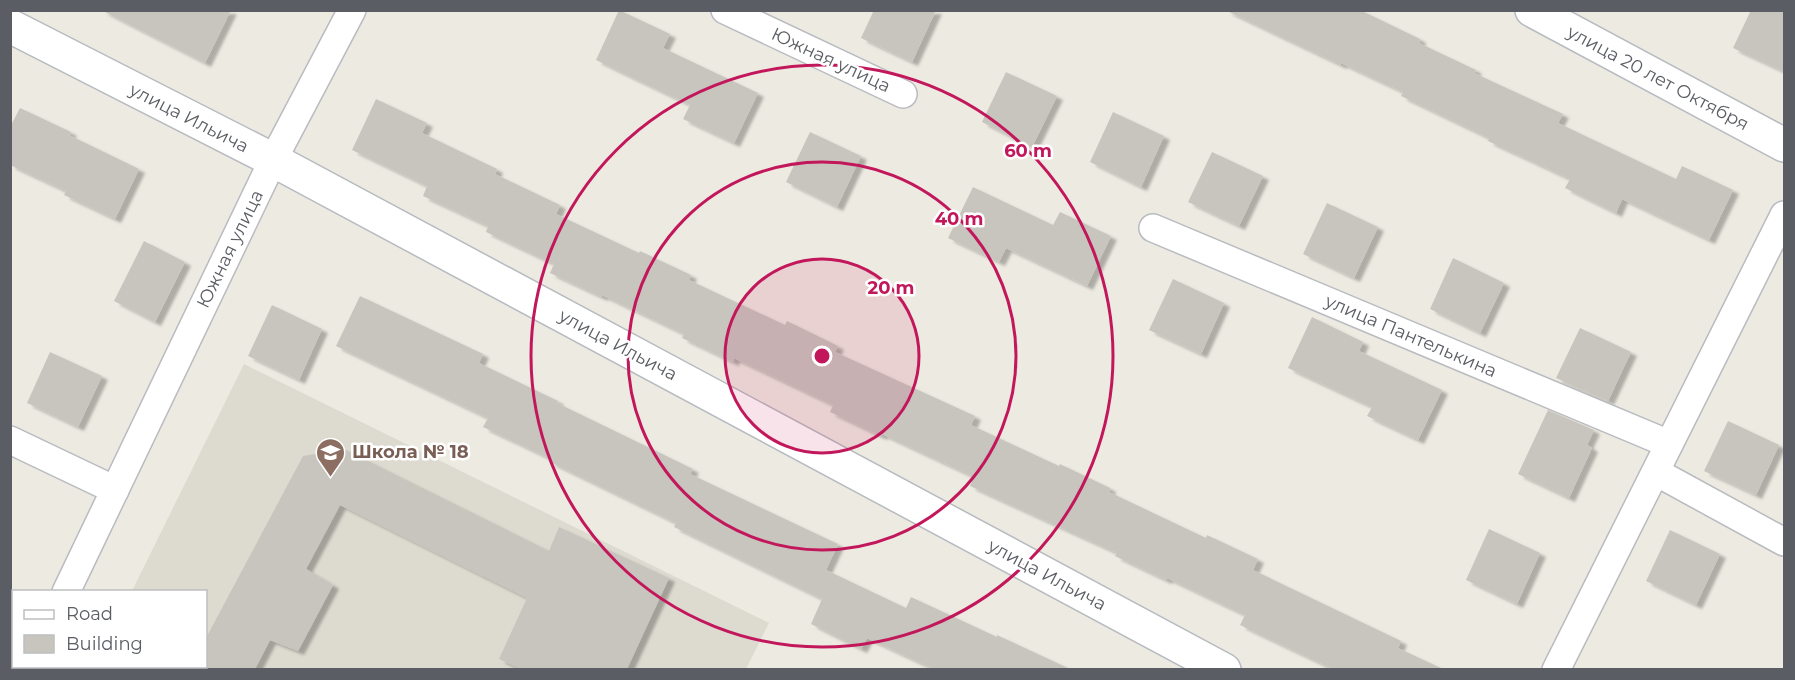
<svg xmlns="http://www.w3.org/2000/svg" width="1795" height="680" font-family="Montserrat,sans-serif">
<style>
.education{fill:#dddad0}
.building{fill:#c8c5be;filter:url(#shadow)}
.lines{fill:none;stroke-linecap:round;stroke-linejoin:round}
.street-casing{stroke:#b9bbc1;stroke-width:30}
.secondary-casing{stroke:#b7bac0;stroke-width:36}
.street{stroke:#fff;stroke-width:27}
.secondary{stroke:#fff;stroke-width:33}
.ring{fill:none;stroke:#c2185b;stroke-width:3}
.labels{text-anchor:middle;dominant-baseline:central;stroke-width:5;stroke-linejoin:round;paint-order:stroke}
.street-label{font-size:18px;fill:#5a5d63;stroke:#fff}
.education-label{font-size:18px;font-weight:bold;fill:#785e54;stroke:#fff;text-anchor:start}
.centre{fill:#c2185b;stroke:#fff;stroke-width:3}
.ring-label{font-size:18px;text-anchor:middle;font-weight:bold;fill:#c2185b;stroke:#fff;stroke-width:5;stroke-linejoin:round;paint-order:stroke}
</style>
<defs>
<filter id="shadow"><feDropShadow dx="6" dy="4" stdDeviation="1.5" flood-color="#0004"/></filter>
</defs>
<rect width="100%" height="100%" fill="#edebe1"/>
<!-- education -->
<path class="education" d="M 244,364 L 769,623 L 746,669 L 94,670 L 95,666 L 206,666 L 206,592 L 132,591 Z"/>
<!-- building -->
<g class="building">
<path d="M 101,10 L 231,10 L 205,63 Z"/>
<path d="M 619,10 L 670,34 L 663,48 L 758,93 L 734,143 L 683,119 L 690,105 L 596,60 Z"/>
<path d="M 874,10 L 936,10 L 912,62 L 861,38 Z"/>
<path d="M 1225,10 L 1360,10 L 1420,39 L 1419,43 L 1476,70 L 1474,73 L 1563,114 L 1558,123 L 1676,179 L 1682,166 L 1733,190 L 1709,240 L 1622,199 L 1616,213 L 1565,188 L 1570,179 L 1488,141 L 1489,138 L 1401,96 L 1403,92 L 1341,63 L 1341,65 Z"/>
<path d="M 1751,10 L 1785,10 L 1785,72 L 1733,48 Z"/>
<path d="M 1006,72 L 1057,96 L 1032,147 L 982,122 Z"/>
<path d="M 376,99 L 427,123 L 422,133 L 497,169 L 495,174 L 560,205 L 556,214 L 639,253 L 640,251 L 691,275 L 689,280 L 785,325 L 787,321 L 838,346 L 835,352 L 975,416 L 971,425 L 1059,466 L 1060,464 L 1110,488 L 1109,492 L 1206,538 L 1207,535 L 1258,559 L 1253,570 L 1401,641 L 1398,648 L 1443,669 L 1333,669 L 1240,625 L 1245,615 L 1167,578 L 1166,580 L 1115,556 L 1117,553 L 970,486 L 974,477 L 882,434 L 881,436 L 830,412 L 833,405 L 734,358 L 733,362 L 682,338 L 684,334 L 602,295 L 602,297 L 550,273 L 554,264 L 486,232 L 488,226 L 423,196 L 427,186 L 352,150 Z"/>
<path d="M 20,108 L 71,132 L 69,135 L 139,169 L 115,219 L 64,195 L 66,191 L 10,165 L 10,127 Z"/>
<path d="M 1113,112 L 1164,136 L 1141,187 L 1090,162 Z"/>
<path d="M 810,132 L 861,156 L 837,207 L 786,182 Z"/>
<path d="M 1212,152 L 1263,176 L 1239,226 L 1188,202 Z"/>
<path d="M 973,187 L 1053,225 L 1060,212 L 1111,236 L 1087,286 L 1006,248 L 999,262 L 948,238 Z"/>
<path d="M 1327,203 L 1378,227 L 1354,278 L 1303,254 Z"/>
<path d="M 144,241 L 185,262 L 155,322 L 114,301 Z"/>
<path d="M 1453,258 L 1504,283 L 1480,333 L 1430,309 Z"/>
<path d="M 1173,279 L 1224,303 L 1201,354 L 1149,330 Z"/>
<path d="M 360,296 L 483,354 L 479,363 L 558,401 L 557,403 L 693,469 L 690,474 L 838,544 L 826,570 L 906,608 L 911,597 L 997,637 L 997,635 L 1070,669 L 934,669 L 867,638 L 861,649 L 811,624 L 822,599 L 674,527 L 676,523 L 550,462 L 551,459 L 483,427 L 488,418 L 336,346 Z"/>
<path d="M 272,305 L 322,329 L 299,380 L 248,356 Z"/>
<path d="M 1312,317 L 1363,342 L 1359,351 L 1442,390 L 1418,440 L 1367,416 L 1372,407 L 1288,368 Z"/>
<path d="M 1580,328 L 1631,352 L 1608,401 L 1556,378 Z"/>
<path d="M 50,352 L 102,376 L 78,427 L 27,403 Z"/>
<path d="M 1548,410 L 1594,430 L 1587,445 L 1592,448 L 1569,498 L 1518,474 Z"/>
<path d="M 1728,421 L 1779,445 L 1756,495 L 1704,471 Z"/>
<path d="M 344,449 L 549,551 L 559,527 L 669,578 L 627,669 L 521,669 L 499,659 L 527,598 L 340,505 L 306,569 L 333,585 L 298,651 L 270,640 L 255,669 L 206,669 L 206,638 L 303,456 Z"/>
<path d="M 1489,529 L 1540,553 L 1517,604 L 1466,580 Z"/>
<path d="M 1670,530 L 1720,554 L 1696,605 L 1646,581 Z"/>
</g>
<g class="lines">
<defs>
<g id="street">
<path d="M 725,10 L 903,94"/>
<path d="M 1153,228 L 1669,444"/>
<path d="M 10,440 L 115,490"/>
<path d="M 1656,472 L 1784,542"/>
<path d="M 66,592 L 273,160 L 352,10"/>
<path d="M 29,670 L 31,666"/>
<path d="M 1556,670 L 1784,215"/>
</g>
<g id="secondary">
<path d="M 1532,10 L 1784,145"/>
<path d="M 10,26 L 273,160 L 1224,670"/>
</g>
</defs>
<!-- street casing -->
<use href="#street" class="street-casing"/>
<!-- secondary casing -->
<use href="#secondary" class="secondary-casing"/>
<!-- street -->
<use href="#street" class="street"/>
<!-- secondary -->
<use href="#secondary" class="secondary"/>
</g>
<!-- distance rings -->
<circle cx="822" cy="356" r="97" fill="#c2185b" fill-opacity=".12"/>
<g class="ring">
<circle cx="822" cy="356" r="97"/>
<circle cx="822" cy="356" r="194"/>
<circle cx="822" cy="356" r="291"/>
</g>
<!-- icons -->
<defs>
<symbol id="school-pin" viewBox="-11 -11 22 30"><path d="M0 17L-7.5 6A9.5 9.5 0 1 1 7.5 6Z" fill="#8d6e63" stroke="#fff"/><path d="M0-5L7-2L0 1L-7-2ZM-4 1L0 2.5L4 1V4Q0 6-4 4Z" fill="#fff"/></symbol>
</defs>
<g fill-rule="evenodd">
<use href="#school-pin" x="314" y="436" width="33" height="45"/>
</g>
<g class="labels">
<!-- street labels -->
<g class="street-label">
<text transform="translate(831 60) rotate(25)">Южная улица</text>
<text transform="translate(1658 78) rotate(28)">улица 20 лет Октября</text>
<text transform="translate(189 118) rotate(27)">улица Ильича</text>
<text transform="translate(230 249) rotate(-64)">Южная улица</text>
<text transform="translate(1411 336) rotate(23)">улица Пантелькина</text>
<text transform="translate(618 345) rotate(28)">улица Ильича</text>
<text transform="translate(1047 575) rotate(28)">улица Ильича</text>
</g>
<!-- education labels -->
<g class="education-label">
<text x="352" y="452">Школа № 18</text>
</g>
</g>
<circle cx="822" cy="356" r="9" class="centre"/>
<g class="ring-label">
<text x="1028" y="157">60 m</text>
<text x="959" y="225">40 m</text>
<text x="891" y="294">20 m</text>
</g>
<!-- border -->
<rect width="1795" height="680" fill="none" stroke="#5a5d63" stroke-width="24"/>
<!-- legend -->
<rect x="12" y="590" width="195" height="78" fill="#ffffff" stroke="#bdbec1" stroke-width="1.5"/>
<rect x="24" y="610" width="30" height="9" fill="#ffffff" stroke="#bdbec1" stroke-width="1.5"/>
<text x="66" y="620" font-size="18" fill="#5a5d63">Road</text>
<rect x="24" y="635" width="30" height="18" fill="#c8c5be" stroke="#bdbec1" stroke-width="1.5"/>
<text x="66" y="650" font-size="18" fill="#5a5d63">Building</text>
</svg>
